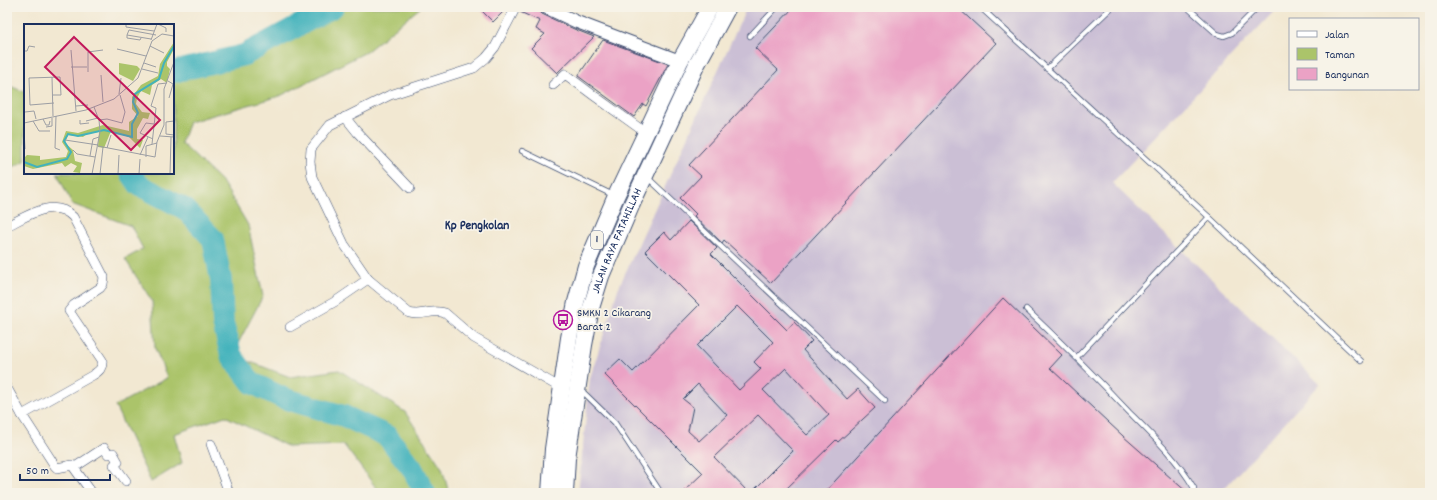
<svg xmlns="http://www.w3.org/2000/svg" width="1437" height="500" font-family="Dekko,sans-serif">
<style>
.industrial{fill:#cbbfd5}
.green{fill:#abc46a;stroke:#637a64}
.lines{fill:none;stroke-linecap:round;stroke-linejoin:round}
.river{stroke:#42b2bc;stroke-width:22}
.building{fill:#eba2c5;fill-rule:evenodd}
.service-casing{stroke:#3b4b6f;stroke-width:6}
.minor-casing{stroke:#3b4b6f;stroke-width:10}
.tertiary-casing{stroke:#3b4b6f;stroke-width:14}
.trunk-casing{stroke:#3b4b6f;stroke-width:18}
.service{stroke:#fff;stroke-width:4.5}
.minor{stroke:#fff;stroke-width:9}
.tertiary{stroke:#fff;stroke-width:12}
.trunk{stroke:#fff;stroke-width:16}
.labels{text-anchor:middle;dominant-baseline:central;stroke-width:3.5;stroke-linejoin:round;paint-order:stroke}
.shield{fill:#f7f3e8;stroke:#5d6a87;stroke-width:1}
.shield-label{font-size:11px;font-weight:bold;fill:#1b2f5e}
.street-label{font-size:12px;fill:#1b2f5e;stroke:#f7f3e8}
.poi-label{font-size:12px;fill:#1b2f5e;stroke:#f7f3e8;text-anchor:start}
.neighbourhood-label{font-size:13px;font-weight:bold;fill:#1b2f5e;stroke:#f7f3e8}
.inset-river{fill:none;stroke:#42b2bc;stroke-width:2}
.inset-road{fill:none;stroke:#9c9ea4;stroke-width:1}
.view{fill:#c2185b;fill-opacity:0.15;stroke:#c2185b;stroke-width:2}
.inset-edge{fill:none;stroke:#1b2f5e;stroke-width:2}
</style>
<rect width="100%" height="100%" fill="#f7f3e8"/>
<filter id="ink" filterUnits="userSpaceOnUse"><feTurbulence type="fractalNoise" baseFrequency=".025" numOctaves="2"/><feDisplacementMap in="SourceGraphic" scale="8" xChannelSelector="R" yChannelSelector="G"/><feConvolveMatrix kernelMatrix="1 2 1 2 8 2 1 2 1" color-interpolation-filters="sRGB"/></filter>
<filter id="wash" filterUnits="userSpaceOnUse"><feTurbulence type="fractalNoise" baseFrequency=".012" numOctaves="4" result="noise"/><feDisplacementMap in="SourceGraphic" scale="16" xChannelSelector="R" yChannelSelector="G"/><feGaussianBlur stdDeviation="0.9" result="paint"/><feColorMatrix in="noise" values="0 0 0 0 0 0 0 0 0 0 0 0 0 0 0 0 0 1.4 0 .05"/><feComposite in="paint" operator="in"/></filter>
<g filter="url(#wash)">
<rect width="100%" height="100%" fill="#f2e8d2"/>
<!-- industrial -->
<path class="industrial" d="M 747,7 L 1278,7 L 1112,183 L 1320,384 L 1220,493 L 578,493 L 590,378 L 618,289 Z"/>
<!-- green -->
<g class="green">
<path d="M 333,7 L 421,7 L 366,52 L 280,96 L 189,122 L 181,143 L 223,183 L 248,225 L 263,296 L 232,355 L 290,377 L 339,370 L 405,412 L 442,468 L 449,493 L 380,493 L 344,445 L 289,447 L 225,416 L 174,434 L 182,463 L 151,482 L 115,406 L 167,378 L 155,348 L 152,301 L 125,259 L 143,249 L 131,226 L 72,204 L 57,173 L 173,173 L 173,73 L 244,55 Z"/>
<path d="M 7,85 L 25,92 L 25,161 L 7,170 Z"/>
</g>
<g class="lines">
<!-- river -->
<g class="river">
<path d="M 173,72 L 244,55 L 333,7"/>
<path d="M 131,173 L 139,185 L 185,209 L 213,239 L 221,280 L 223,323 L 231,355 L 252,383 L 283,398 L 344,416 L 387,436 L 412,468 L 425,493"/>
</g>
</g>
<g id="blocks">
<!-- building -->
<g class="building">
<path d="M 478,7 L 508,7 L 493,22 Z"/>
<path d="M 522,7 L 536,7 L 542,14 L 574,29 L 594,37 L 557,73 L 531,48 L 545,34 L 536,29 L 540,21 L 520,12 Z"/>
<path d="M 794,7 L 957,7 L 996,43 L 771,283 L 724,240 L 722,243 L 694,216 L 696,214 L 680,198 L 701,176 L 689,165 L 778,70 L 755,48 Z"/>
<path d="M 603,40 L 668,64 L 646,106 L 643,104 L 634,117 L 578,76 Z"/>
<path d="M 689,221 L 717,248 L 711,254 L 787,330 L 794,322 L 812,341 L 803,350 L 847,399 L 858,389 L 875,408 L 838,442 L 836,440 L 782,493 L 751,493 L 793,451 L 758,415 L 714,457 L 749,493 L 682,493 L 703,473 L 604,374 L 620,359 L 633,372 L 699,305 L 645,251 L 664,232 L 671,240 ZM 737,306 L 773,342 L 754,362 L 761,369 L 739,390 L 697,346 ZM 786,368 L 829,415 L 807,435 L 763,390 ZM 698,384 L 727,415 L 699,441 L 688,431 L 693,407 L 683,399 Z"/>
<path d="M 1003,298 L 1062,355 L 1050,368 L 1123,436 L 1188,493 L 824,493 Z"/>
</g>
</g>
</g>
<g filter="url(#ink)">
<use href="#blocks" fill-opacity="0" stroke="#3b4b6f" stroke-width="1"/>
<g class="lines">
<defs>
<g id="service">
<path d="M 980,7 L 1209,217 L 1361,361"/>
<path d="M 1187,7 L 1217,34 L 1224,36 L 1232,33 L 1258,7"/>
<path d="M 987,13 L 993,7"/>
<path d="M 750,36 L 777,7"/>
<path d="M 1047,69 L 1112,7"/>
<path d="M 522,151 L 613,195"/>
<path d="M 647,177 L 885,401"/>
<path d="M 1026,309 C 1061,342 1095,376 1129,412 C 1153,436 1177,459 1194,488 L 1192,493"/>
<path d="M 1077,357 L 1209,217"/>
<path d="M 580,389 L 615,423 L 661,493"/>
</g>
<g id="minor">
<path d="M 516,7 L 495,47 L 486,58 L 474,68 L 390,95 L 330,125 L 311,149 L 310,162 L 312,177 L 344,244 L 368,279 L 409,313 C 423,317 432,308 445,313 L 474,338 L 561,388"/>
<path d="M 553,85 L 565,74 L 593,95 L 646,133"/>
<path d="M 345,117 L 357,132 L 410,188"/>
<path d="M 7,226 C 27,216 54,197 73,217 L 104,277 L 103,284 L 100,288 L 74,305 L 69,311 L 102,360 C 103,368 99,371 93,375 L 22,415"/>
<path d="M 290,327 L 336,301 L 368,279"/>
<path d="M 7,388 L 22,415 L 55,466 L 57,468 L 72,465 L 92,493"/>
<path d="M 211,444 L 229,493"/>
<path d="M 75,467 L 104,448 L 108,454 L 113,453 L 118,462 L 114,465 L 126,481"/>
</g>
<path id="tertiary" d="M 545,7 L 577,22 L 680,61"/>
<g id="trunk">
<path d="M 550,493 L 553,449 L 569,338 L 576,302 L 586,266 L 616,196 L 680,61 L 710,7"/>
<path id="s1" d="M 565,493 L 567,458 L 584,345 L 591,308 L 601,276 L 631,206 L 696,66 L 728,7"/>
</g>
</defs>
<!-- service casing -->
<use href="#service" class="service-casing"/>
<!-- minor casing -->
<use href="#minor" class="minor-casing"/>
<!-- tertiary casing -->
<use href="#tertiary" class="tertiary-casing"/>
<!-- trunk casing -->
<use href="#trunk" class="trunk-casing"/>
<!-- service -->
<use href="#service" class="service"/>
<!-- minor -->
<use href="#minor" class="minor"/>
<!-- tertiary -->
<use href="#tertiary" class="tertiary"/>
<!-- trunk -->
<use href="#trunk" class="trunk"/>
</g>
</g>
<!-- icons -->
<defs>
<symbol id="bus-ring" viewBox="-11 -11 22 22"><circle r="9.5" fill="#f7f3e8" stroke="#b5179e" stroke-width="1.5"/><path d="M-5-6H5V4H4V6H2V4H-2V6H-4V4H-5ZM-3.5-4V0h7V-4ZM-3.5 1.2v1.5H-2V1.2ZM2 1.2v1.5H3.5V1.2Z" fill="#b5179e"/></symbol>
</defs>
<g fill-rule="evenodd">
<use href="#bus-ring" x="552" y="309" width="22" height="22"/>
</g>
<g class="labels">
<!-- shield labels -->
<rect class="shield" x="591" y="231" width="12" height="18" rx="3"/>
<g class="shield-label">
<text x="597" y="240">1</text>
</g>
<!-- street labels -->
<g class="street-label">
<text stroke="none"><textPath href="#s1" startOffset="259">JALAN RAYA FATAHILLAH</textPath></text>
</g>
<!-- poi labels -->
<g class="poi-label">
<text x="577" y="313">SMKN 2 Cikarang<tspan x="577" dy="14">Barat 2</tspan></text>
</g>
<!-- neighbourhood labels -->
<g class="neighbourhood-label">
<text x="477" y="226">Kp Pengkolan</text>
</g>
</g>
<!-- overview -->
<g transform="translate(24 24)">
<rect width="150" height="150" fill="#f2e8d2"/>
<path d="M 150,18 L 150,25 L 143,38 L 143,42 L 146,45 L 143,59 L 137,55 L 128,61 L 126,71 L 117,67 L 113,74 L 112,80 L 118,88 L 126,89 L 124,95 L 119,94 L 113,105 L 113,115 L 119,116 L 116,124 L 105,113 L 87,107 L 80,124 L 74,123 L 75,108 L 64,109 L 59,113 L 44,111 L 41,119 L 49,126 L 51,137 L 58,139 L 56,149 L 49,148 L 53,142 L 47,139 L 41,143 L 38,139 L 9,145 L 0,142 L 0,134 L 3,131 L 16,132 L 16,136 L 42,133 L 44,127 L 38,118 L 42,107 L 54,109 L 79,101 L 105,107 L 105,98 L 114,92 L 108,85 L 108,73 L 117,61 L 134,52 L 136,40 ZM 95,39 L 113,42 L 116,45 L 109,57 L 95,50 Z" fill="#abc46a"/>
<path class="inset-river" d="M 0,138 L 13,143 L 43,135 L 47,128 L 40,117 L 44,110 L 54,112 L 80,106 L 108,113 L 108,100 L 114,89 L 109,78 L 111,70 L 135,55 L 140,39 L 150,22"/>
<path class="inset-road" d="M 102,0 L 102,3 L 130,7M 134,0 L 142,4 L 142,8M 103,11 L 105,6 L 132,11M 103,11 L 127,15M 103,11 L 103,14 L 116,16 L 117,14M 127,16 L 133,0M 126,22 L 140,29M 93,25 L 122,32M 47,26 L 52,87M 0,27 L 3,27 L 5,22 L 11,23M 120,39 L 132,43M 47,43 L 63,43M 118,45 L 134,49M 64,48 L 64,28 L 79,26M 77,51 L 79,78M 28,53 L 29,92M 144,57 L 149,60 L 145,74M 95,70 L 97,54M 29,71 L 37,71 L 36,53 L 5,54 L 6,81 L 30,79M 52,82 L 64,81M 1,88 L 10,87 L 12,95M 32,92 L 31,124 L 36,126M 19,95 L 22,101 L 25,101 L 26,97M 56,96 L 56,100 L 65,99M 75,96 L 83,95 L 98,99 L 101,88 L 96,71M 9,97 L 15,107 L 26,107M 62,97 L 74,94M 150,97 L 142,98 L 142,110 L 150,111M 0,99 L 62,86 L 90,75 L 114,54 L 128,17 L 138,10 L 150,12M 22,103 L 28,102 L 28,94M 0,106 L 1,125M 136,112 L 150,113M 129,115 L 116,109 L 122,99 L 130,100M 41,116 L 74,121M 128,120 L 132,84 L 127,82 L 134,60 L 143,59M 74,122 L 131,133 L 133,118 L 140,101 L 140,65 L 150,38M 83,124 L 87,111M 49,126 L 53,130 L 71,133M 116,131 L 124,113M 66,132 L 69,115 L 75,113M 122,133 L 122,122 L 133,119M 68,150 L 76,108 L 75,96 L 70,83M 76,150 L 79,123M 94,150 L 95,131M 115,150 L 116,135M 146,150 L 147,113"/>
<path class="view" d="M 50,13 L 136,96 L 107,126 L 21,43 Z"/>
<rect width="150" height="150" class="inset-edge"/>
</g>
<!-- margin -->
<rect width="1437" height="500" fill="none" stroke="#f7f3e8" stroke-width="24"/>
<!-- legend -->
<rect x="1289" y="18" width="130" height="72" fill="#f7f3e8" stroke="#9fa5b1"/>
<rect x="1297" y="31" width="20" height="6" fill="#ffffff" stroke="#9fa5b1"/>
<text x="1325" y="38" font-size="12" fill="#1b2f5e">Jalan</text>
<rect x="1297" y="48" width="20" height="12" fill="#abc46a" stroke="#9fa5b1"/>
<text x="1325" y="58" font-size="12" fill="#1b2f5e">Taman</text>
<rect x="1297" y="68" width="20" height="12" fill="#eba2c5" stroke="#9fa5b1"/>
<text x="1325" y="78" font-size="12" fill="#1b2f5e">Bangunan</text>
<!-- scale -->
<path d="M20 474v6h90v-6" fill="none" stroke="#1b2f5e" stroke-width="2"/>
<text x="26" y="474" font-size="12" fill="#1b2f5e" stroke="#f7f3e8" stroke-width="3" paint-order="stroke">50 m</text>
</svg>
